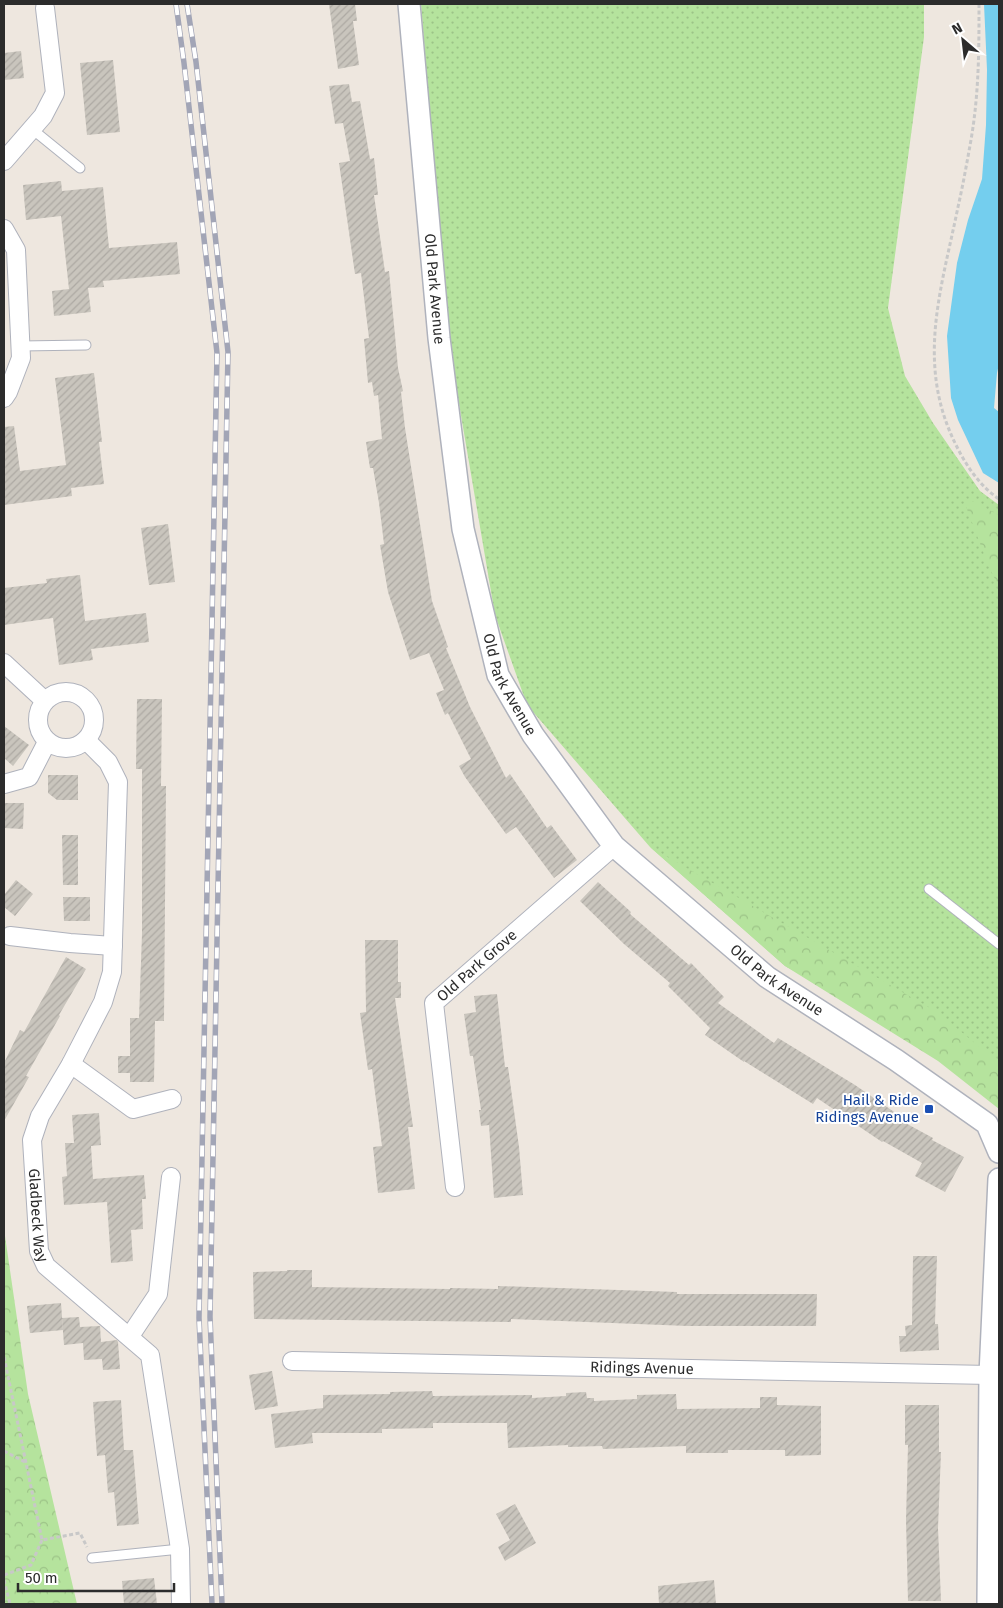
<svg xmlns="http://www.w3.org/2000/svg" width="1003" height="1608" font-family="'Fira Sans',sans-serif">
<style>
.green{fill:url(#green-dots)}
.forest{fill:url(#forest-crowns)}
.water{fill:#74ceee}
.building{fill:url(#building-hatch)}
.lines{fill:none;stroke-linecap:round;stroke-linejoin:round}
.service-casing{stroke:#afb2bc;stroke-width:11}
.minor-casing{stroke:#afb2bc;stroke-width:20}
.tertiary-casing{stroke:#afb2bc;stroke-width:24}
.path{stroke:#c8c8c8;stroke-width:3;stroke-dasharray:4 2.5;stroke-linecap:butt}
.service{stroke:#fff;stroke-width:9}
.minor{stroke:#fff;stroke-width:18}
.tertiary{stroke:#fff;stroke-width:21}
.rail-casing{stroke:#a2a5b6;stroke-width:5.5}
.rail{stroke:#fff;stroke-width:4;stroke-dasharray:11;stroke-linecap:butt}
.transit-dot{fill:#1a4fb4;stroke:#fff;stroke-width:2}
.labels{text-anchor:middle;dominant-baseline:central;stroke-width:4;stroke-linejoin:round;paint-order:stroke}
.street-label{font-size:15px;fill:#2c2c2c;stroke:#fff}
.transit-label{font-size:15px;fill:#164399;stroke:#fff;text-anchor:end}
</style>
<defs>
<pattern id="green-dots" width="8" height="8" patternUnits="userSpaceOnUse" patternTransform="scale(1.25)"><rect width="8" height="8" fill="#b5e39d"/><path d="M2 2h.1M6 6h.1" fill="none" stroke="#9cc387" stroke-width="1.8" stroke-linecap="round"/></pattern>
<pattern id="forest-crowns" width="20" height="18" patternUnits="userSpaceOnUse" patternTransform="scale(1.25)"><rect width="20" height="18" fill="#b5e39d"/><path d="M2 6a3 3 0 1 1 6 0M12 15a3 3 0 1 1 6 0" fill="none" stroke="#9cc387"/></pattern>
<pattern id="building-hatch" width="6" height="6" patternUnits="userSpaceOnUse" patternTransform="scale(1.25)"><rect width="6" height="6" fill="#c9c5bd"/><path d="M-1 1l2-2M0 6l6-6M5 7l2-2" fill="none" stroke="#ada9a3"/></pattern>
</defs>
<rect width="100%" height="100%" fill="#eee7df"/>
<!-- green -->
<path class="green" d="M 421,4 L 924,4 L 924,37 L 888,308 L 905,376 L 933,423 L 980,491 L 999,505 L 999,1080 L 785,966 L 650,847 L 527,705 L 495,615 L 448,339 Z"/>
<!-- forest -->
<g class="forest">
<path d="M 962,496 L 999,515 L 999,587 L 989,567 Z"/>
<path d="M 650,847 L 937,1012 L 999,1063 L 999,1109 L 938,1061 L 785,966 Z"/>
<path d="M 4,1229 L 28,1394 L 77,1604 L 4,1604 Z"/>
</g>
<!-- water -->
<path class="water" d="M 984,4 L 999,4 L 999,364 L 997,373 L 994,408 L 999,412 L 999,483 L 983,473 L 958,420 L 951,398 L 947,336 L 957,263 L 968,220 L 982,179 L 986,125 L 987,70 Z"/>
<!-- building -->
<g class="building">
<path d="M 329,4 L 355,4 L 357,21 L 353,21 L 359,65 L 338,69 Z"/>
<path d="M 21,51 L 24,78 L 4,80 L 4,53 Z"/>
<path d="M 113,60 L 120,132 L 87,135 L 80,63 Z"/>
<path d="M 349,84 L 352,102 L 360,101 L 370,159 L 374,158 L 378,195 L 374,195 L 385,272 L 389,271 L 398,368 L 403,391 L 401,392 L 405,428 L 432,601 L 448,647 L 446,648 L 470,707 L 506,778 L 510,774 L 547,828 L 551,825 L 577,860 L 554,878 L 516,827 L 506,834 L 465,777 L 459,766 L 471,759 L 448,713 L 445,715 L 436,693 L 444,690 L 429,653 L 410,660 L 388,592 L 380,545 L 384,544 L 379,503 L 373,468 L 370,468 L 366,442 L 382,439 L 378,395 L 374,396 L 372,382 L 368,383 L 364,339 L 369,338 L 361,273 L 355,274 L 339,163 L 350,161 L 343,123 L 335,124 L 329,86 Z"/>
<path d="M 61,181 L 62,191 L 103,187 L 109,248 L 177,242 L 180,274 L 103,281 L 104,287 L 88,288 L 91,312 L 54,316 L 52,291 L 69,289 L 61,216 L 26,220 L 23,185 Z"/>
<path d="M 94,373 L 102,442 L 99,442 L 104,484 L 71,488 L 72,496 L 4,505 L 4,427 L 14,426 L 20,471 L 66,465 L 55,378 Z"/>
<path d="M 168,524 L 175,582 L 149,585 L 141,528 Z"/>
<path d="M 80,575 L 85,621 L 146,613 L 149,642 L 91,649 L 93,660 L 59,665 L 53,618 L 4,625 L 4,588 L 47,583 L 46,579 Z"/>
<path d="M 137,699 L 162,699 L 161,786 L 166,786 L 164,1021 L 155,1021 L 154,1082 L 130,1082 L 130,1073 L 118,1073 L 118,1056 L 130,1056 L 130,1018 L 139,1018 L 142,934 L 142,769 L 136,769 Z"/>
<path d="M 4,726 L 29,745 L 13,766 L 4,758 Z"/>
<path d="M 48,775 L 78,775 L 78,800 L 57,800 L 48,793 Z"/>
<path d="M 4,803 L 24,803 L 23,829 L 4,828 Z"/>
<path d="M 62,835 L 78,835 L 78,885 L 63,885 Z"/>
<path d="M 16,880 L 33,894 L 15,916 L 4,907 L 4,895 Z"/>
<path d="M 598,882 L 631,912 L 630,914 L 689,965 L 691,963 L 724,997 L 718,1003 L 774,1043 L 778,1038 L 855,1085 L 900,1116 L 898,1119 L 933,1138 L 932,1140 L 964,1157 L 945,1192 L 915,1176 L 922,1163 L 883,1141 L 882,1142 L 817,1098 L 813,1104 L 744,1061 L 744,1062 L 705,1035 L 710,1028 L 668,986 L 670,983 L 624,944 L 580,901 Z"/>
<path d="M 63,897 L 90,897 L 90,921 L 64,921 Z"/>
<path d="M 365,940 L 398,940 L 398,982 L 401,982 L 401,998 L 395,998 L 413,1127 L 408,1127 L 415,1189 L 378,1193 L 373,1147 L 382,1146 L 372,1069 L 368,1070 L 360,1013 L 366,1012 Z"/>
<path d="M 66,957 L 86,969 L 59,1015 L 60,1016 L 26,1076 L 29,1077 L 4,1121 L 4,1063 L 20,1030 L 24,1032 Z"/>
<path d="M 497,994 L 505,1067 L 508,1067 L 519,1147 L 523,1195 L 494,1198 L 489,1125 L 481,1126 L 479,1110 L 481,1110 L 473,1056 L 470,1056 L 464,1014 L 476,1012 L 474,996 Z"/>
<path d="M 99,1113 L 101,1145 L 91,1146 L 93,1179 L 144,1175 L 146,1199 L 142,1199 L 143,1229 L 131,1230 L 133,1261 L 111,1263 L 107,1202 L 64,1205 L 62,1177 L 67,1176 L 65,1143 L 74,1143 L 72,1115 Z"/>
<path d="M 913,1256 L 937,1256 L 935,1324 L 938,1324 L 939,1350 L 900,1352 L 899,1336 L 906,1336 L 905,1326 L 912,1325 Z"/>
<path d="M 287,1270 L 312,1270 L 312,1287 L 450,1289 L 450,1288 L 498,1289 L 498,1286 L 677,1292 L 677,1294 L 817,1294 L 816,1326 L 688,1326 L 511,1319 L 511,1322 L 254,1319 L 253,1272 L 287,1271 Z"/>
<path d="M 61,1303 L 63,1330 L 30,1333 L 27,1306 Z"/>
<path d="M 79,1317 L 80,1327 L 100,1326 L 101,1342 L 117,1340 L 118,1342 L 120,1369 L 103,1370 L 102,1359 L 84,1360 L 83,1343 L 64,1345 L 62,1318 Z"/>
<path d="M 272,1371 L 278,1406 L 255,1410 L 249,1375 Z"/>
<path d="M 432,1391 L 433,1396 L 532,1395 L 532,1398 L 566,1396 L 566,1393 L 586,1392 L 587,1398 L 594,1398 L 594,1401 L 637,1399 L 637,1395 L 676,1394 L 677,1409 L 760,1408 L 760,1397 L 777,1397 L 777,1405 L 821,1406 L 821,1455 L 785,1456 L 785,1450 L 728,1450 L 728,1453 L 686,1453 L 686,1446 L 603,1449 L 602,1446 L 568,1447 L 568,1445 L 508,1448 L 507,1423 L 433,1423 L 433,1428 L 382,1429 L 382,1433 L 312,1433 L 313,1443 L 275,1448 L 271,1414 L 323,1408 L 323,1395 L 390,1394 L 390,1392 Z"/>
<path d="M 121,1400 L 124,1450 L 133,1450 L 139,1524 L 117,1526 L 114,1492 L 108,1493 L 105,1455 L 97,1456 L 93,1402 Z"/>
<path d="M 905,1405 L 939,1405 L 939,1452 L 941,1452 L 938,1528 L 941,1601 L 908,1601 L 906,1520 L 908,1445 L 905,1445 Z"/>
<path d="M 515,1504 L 536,1543 L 505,1561 L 498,1547 L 510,1540 L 496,1514 Z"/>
<path d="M 154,1578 L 157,1604 L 124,1604 L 122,1581 Z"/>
<path d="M 714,1580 L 716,1604 L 659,1604 L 658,1586 Z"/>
</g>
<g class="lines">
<defs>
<g id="service">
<path d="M 32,129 L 80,168"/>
<path d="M 21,346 L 86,345"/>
<path d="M 929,889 L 999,944"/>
<path d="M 92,1558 L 180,1549"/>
</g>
<g id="minor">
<path d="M 4,161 L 43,116 L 55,93 L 45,8"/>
<path d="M 4,229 L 16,250 L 21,358 L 8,392 L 4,398"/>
<path d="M 4,663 L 45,701"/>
<circle cx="66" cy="720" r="28"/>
<path id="s1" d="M 86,740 L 108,762 L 118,782 L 112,972 L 103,1002 L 71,1064 L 40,1116 L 32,1140 L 39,1251 L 46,1266 L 150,1355 L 180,1549 L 181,1604"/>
<path d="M 4,784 L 29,777 L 47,742"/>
<path d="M 10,936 L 70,943 L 113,946"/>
<path d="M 71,1064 L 133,1109 L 172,1099"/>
<path id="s2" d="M 455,1187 L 434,1003 L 614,846"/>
<path d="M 130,1336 L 158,1294 L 171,1177"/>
<path id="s3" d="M 292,1361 L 990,1375"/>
</g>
<g id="tertiary">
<path id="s4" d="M 409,4 L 439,338 L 463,529 L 498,675 L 533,735 L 614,846 L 767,977 L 896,1060 L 987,1124 L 999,1152"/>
<path d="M 988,1604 L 990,1375 L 999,1179"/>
</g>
</defs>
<!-- service casing -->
<use href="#service" class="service-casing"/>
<!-- minor casing -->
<use href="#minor" class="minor-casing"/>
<!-- tertiary casing -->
<use href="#tertiary" class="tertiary-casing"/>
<!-- path -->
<g class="path">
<path d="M 979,4 C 979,50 979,93 971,140 C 967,162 963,185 958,207 C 941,291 915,365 957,447 C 967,467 981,487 999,499"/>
<path d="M 4,1357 L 42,1540 L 80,1533 L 87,1547"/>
<path d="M 4,1451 L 25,1462"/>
<path d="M 4,1575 L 31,1565 L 42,1540"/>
<path d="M 4,1580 L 10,1604"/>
</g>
<!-- service -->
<use href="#service" class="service"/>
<!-- minor -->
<use href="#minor" class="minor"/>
<!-- tertiary -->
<use href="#tertiary" class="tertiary"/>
<defs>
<g id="rail">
<path d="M 176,4 L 184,63 L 217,353 L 199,1318 L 212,1604"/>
<path d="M 187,4 L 196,62 L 228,352 L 210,1317 L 222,1604"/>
</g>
</defs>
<!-- rail casing -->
<use href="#rail" class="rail-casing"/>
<!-- rail -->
<use href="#rail" class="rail"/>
</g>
<!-- markers -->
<rect class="transit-dot" x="924" y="1104" width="10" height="10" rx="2.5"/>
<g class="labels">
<!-- street labels -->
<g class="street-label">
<text stroke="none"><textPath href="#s4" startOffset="286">Old Park Avenue</textPath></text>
<text stroke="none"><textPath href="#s4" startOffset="691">Old Park Avenue</textPath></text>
<text stroke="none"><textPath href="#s2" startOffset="242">Old Park Grove</textPath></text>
<text stroke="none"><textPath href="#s4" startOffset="1096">Old Park Avenue</textPath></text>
<text stroke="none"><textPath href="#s1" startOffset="506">Gladbeck Way</textPath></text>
<text stroke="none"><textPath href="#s3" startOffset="350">Ridings Avenue</textPath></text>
</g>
<!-- transit labels -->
<g class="transit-label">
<text x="919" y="1100">Hail &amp; Ride<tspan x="919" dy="17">Ridings Avenue</tspan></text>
</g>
</g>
<!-- border -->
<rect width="1003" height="1608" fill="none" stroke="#2c2c2c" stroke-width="10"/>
<!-- north arrow -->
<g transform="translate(963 40) rotate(332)" stroke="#ffffff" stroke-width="4" paint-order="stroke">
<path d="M0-4L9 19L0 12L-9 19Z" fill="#2c2c2c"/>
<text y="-8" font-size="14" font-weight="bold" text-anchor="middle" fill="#2c2c2c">N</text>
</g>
<!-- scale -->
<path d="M18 1583v8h156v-8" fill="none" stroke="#2c2c2c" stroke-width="2.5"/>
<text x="25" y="1583" font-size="15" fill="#2c2c2c" stroke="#ffffff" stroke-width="4" paint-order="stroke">50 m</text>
</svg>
